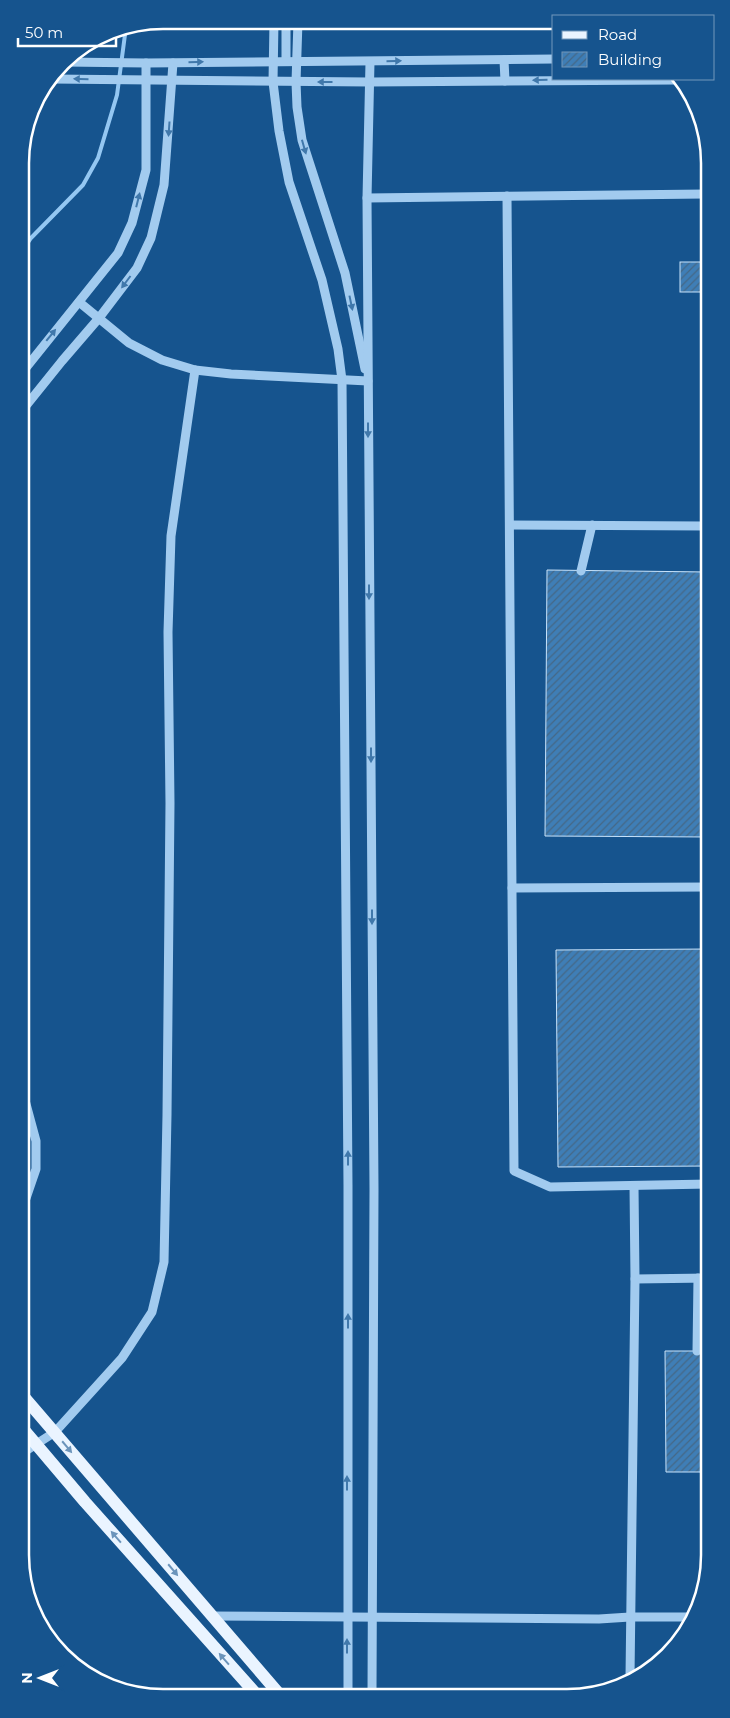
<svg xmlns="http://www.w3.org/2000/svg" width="730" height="1718" font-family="Montserrat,sans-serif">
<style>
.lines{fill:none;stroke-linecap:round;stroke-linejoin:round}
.stream{stroke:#94c7f2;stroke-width:4}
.building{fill:url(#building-hatch);stroke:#c8e3fb}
.minor{stroke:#a2cbef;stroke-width:9}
.major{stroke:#eaf4ff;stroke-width:12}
.oneway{fill:#4078ab}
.oneway2{fill:#6b94bb}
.rim{fill:none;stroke:#fff;stroke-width:2.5}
</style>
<defs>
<pattern id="building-hatch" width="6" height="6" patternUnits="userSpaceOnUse" patternTransform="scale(1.25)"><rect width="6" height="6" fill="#3f7eb6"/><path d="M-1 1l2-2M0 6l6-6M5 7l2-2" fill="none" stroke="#456886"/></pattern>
</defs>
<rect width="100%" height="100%" fill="#16548e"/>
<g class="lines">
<!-- stream -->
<path class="stream" d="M 21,253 L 31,238 L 83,185 L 98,158 L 117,95 L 126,27"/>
</g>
<!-- building -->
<g class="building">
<rect x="680" y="262" width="26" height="30"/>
<path d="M 547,570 L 707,572 L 707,837 L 545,836 Z"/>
<path d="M 708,949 L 708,1166 L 558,1167 L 556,950 Z"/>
<path d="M 665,1351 L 709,1351 L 709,1472 L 666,1472 Z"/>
</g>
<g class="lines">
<!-- minor -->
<g class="minor">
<path d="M 274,21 L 273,82 L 279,131 L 289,182 L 322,280 L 338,349 L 342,380 L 348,1185 L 348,1694"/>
<path d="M 298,21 L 296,82 L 297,107 L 302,140 L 345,273 L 365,369"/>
<path d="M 504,60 L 505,81"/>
<path d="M 286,61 L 286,21"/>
<path d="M 64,62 L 146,63 L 554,59"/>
<path d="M 370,62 L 367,198 L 374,1189 L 372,1694"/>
<path d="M 51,79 L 370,82 L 676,80"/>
<path d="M 507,196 L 514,1171 L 550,1187 L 709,1184"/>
<path d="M 367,198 L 705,194"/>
<path d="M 79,302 L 129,343 L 162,360 L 195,370 L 231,374 L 368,381"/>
<path d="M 21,374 L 118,253 L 132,223 L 146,170 L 146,63"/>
<path d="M 21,412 L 62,361 L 99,318 L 137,268 L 151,238 L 164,185 L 173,63"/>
<path d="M 510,525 L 706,526"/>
<path d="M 581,571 L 592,525"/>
<path d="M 512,888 L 708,887"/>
<path d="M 23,1093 L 36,1141 L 36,1169 L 24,1204"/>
<path d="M 635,1279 L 709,1278"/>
<path d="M 697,1351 L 698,1278"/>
<path d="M 24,1452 L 55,1432 L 122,1358 L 152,1312 L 164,1262 L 167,1115 L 170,803 L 168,632 L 171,536 L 195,370"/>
<path d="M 211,1616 L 599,1619 L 630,1617 L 694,1617"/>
<path d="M 630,1677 L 635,1279 L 634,1186"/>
</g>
<!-- major -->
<g class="major">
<path d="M 24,1397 L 280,1695"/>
<path d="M 24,1430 L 85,1502 L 257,1695"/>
</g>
</g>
<!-- one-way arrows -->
<defs><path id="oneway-solid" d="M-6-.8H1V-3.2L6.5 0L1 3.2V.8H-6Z" transform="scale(1.25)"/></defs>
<g class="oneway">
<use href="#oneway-solid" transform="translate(394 61) rotate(-1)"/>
<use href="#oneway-solid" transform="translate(196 62) rotate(-1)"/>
<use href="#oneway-solid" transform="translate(81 79) rotate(-179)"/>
<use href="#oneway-solid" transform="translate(540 80) rotate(179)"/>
<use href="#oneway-solid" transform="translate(325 82) rotate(-180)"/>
<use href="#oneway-solid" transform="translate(169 129) rotate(94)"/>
<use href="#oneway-solid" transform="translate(304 147) rotate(74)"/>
<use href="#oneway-solid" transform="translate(138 200) rotate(-76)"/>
<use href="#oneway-solid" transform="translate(126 282) rotate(127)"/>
<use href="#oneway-solid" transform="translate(351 303) rotate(78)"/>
<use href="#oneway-solid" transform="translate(51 335) rotate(-51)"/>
<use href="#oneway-solid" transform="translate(368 430) rotate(90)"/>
<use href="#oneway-solid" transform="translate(369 592) rotate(90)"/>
<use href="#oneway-solid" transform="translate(371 755) rotate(90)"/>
<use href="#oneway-solid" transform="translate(372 917) rotate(90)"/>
<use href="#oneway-solid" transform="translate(348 1158) rotate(-90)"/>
<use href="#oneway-solid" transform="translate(348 1321) rotate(-90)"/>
<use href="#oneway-solid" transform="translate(347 1483) rotate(-90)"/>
<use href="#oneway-solid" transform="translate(347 1646) rotate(-90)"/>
</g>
<g class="oneway2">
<use href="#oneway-solid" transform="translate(67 1447) rotate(50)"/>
<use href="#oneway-solid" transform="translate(116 1537) rotate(-131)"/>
<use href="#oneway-solid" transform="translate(173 1570) rotate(50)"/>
<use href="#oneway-solid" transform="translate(224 1659) rotate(-131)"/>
</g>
<!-- crop -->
<path d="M0 0H730V1718H0ZM163 29H567A134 134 0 0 1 701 163V1555A134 134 0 0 1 567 1689H163A134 134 0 0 1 29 1555V163A134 134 0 0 1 163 29Z" fill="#16548e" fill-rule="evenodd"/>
<path class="rim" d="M163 29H567A134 134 0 0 1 701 163V1555A134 134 0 0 1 567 1689H163A134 134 0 0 1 29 1555V163A134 134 0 0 1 163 29Z"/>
<!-- legend -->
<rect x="552" y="15" width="162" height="65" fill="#16548e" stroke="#7398bb"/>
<rect x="562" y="31" width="25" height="8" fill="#eaf4ff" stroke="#7398bb"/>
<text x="598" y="40" font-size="15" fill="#ffffff">Road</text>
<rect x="562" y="52" width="25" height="15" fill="url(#building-hatch)" stroke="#7398bb"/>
<text x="598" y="65" font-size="15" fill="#ffffff">Building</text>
<!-- north arrow -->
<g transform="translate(40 1678) rotate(270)" stroke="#16548e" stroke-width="4" paint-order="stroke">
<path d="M0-4L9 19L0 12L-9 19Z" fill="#ffffff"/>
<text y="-8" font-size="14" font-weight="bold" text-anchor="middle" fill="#ffffff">N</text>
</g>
<!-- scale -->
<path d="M18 38v8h98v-8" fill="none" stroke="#ffffff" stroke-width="2.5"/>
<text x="25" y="38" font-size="15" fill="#ffffff" stroke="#16548e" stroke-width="4" paint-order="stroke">50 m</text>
</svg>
